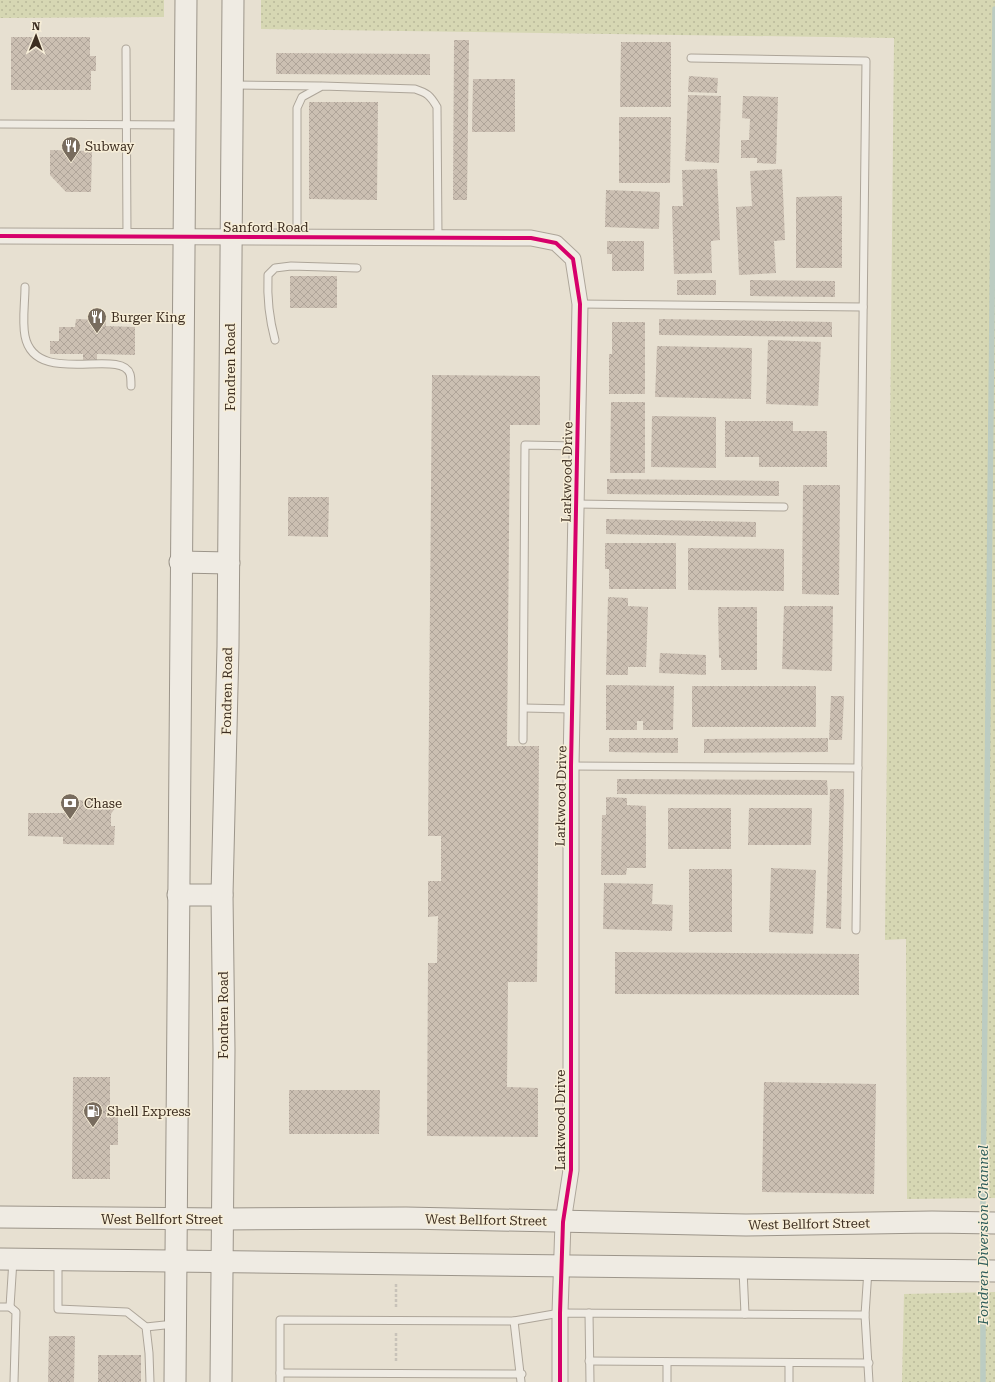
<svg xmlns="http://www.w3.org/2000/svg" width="995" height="1382" font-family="'Roboto Serif',serif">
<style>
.grass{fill:url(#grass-dots)}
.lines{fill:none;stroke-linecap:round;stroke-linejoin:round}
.stream{stroke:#bcccc2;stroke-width:5.5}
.building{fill:url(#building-cross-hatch)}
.service-casing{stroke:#ada599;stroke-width:9}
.minor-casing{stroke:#ada599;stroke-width:17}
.secondary-casing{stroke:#9c958a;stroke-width:23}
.path{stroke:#c8c2b9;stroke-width:2.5;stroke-dasharray:3 2;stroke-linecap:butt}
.service{stroke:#efebe3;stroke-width:7}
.minor{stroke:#efebe3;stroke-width:15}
.secondary{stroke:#efebe3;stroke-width:21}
.cycleway-casing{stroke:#f7eed8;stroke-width:6}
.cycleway{stroke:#d6006c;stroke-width:4}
.labels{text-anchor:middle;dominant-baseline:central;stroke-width:3;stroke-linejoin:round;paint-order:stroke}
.poi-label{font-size:13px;fill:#3d2e20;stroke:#f7eed8;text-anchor:start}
.street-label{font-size:13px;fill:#3d2e20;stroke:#f7eed8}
.water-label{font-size:14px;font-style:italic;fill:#2f5d5a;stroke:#f7eed8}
</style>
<defs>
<pattern id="grass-dots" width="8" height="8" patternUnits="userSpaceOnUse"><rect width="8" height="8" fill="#d6d7b3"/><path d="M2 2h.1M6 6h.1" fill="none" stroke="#b9b99a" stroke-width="1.8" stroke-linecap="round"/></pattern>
<pattern id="building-cross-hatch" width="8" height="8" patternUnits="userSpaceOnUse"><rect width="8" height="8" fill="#cbbfb2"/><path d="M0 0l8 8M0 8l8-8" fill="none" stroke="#afa499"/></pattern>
</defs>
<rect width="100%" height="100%" fill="#e7e0d1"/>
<!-- grass -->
<g class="grass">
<path d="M 0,0 L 164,0 L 164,17 L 0,18 Z"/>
<path d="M 261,0 L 995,0 L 995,1198 L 907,1199 L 906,939 L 885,940 L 894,38 L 261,29 Z"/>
<path d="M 995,1292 L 995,1382 L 902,1382 L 904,1294 Z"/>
</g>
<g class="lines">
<!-- stream -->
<path class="stream" d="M 983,1382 L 983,1202 L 995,9"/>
</g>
<!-- building -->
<g class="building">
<path d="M 11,37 L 90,37 L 90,56 L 96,56 L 96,71 L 91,71 L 91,90 L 11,90 Z"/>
<path d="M 454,40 L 469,40 L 467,200 L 453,200 Z"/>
<path d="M 621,42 L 671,42 L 671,107 L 620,107 Z"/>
<path d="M 276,53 L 430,54 L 430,75 L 276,74 Z"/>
<path d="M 689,76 L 718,78 L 717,93 L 688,92 Z"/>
<path d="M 473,79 L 515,79 L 515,132 L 472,132 Z"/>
<path d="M 688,95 L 721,96 L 719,163 L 685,161 Z"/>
<path d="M 743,96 L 778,97 L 776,164 L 757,163 L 757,158 L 741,158 L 741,140 L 749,140 L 750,119 L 742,118 Z"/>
<path d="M 309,102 L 378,102 L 377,200 L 309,199 Z"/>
<path d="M 619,117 L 671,117 L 670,183 L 619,183 Z"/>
<path d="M 50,150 L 92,151 L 91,192 L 66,192 L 50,175 Z"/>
<path d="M 717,169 L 720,240 L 711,241 L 712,273 L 674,274 L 672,206 L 683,206 L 682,170 Z"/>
<path d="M 782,169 L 785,240 L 774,241 L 776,273 L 739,275 L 736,207 L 752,206 L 750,171 Z"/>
<path d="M 606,190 L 660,192 L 659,229 L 605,227 Z"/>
<path d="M 842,196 L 842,268 L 796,268 L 796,197 Z"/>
<path d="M 607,241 L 644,241 L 644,271 L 612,271 L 612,254 L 607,254 Z"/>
<rect x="290" y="276" width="47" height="32"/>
<rect x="677" y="280" width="39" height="15"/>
<path d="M 750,280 L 835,281 L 835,297 L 750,296 Z"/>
<path d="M 76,319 L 106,320 L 106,326 L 135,327 L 135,355 L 97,354 L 97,361 L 83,361 L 83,354 L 50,354 L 50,341 L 59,341 L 59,327 L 75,327 Z"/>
<path d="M 659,319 L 832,322 L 832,337 L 659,335 Z"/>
<path d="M 612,322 L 645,322 L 645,394 L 609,394 L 609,354 L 612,354 Z"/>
<path d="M 768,340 L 821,342 L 818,406 L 766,404 Z"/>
<path d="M 657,346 L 752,348 L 751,399 L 655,397 Z"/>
<path d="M 432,375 L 540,376 L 540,425 L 510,425 L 507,746 L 539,746 L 537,982 L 508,982 L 507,1087 L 538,1088 L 538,1137 L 427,1136 L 428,963 L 437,963 L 438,916 L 428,917 L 428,881 L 441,881 L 441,836 L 428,836 Z"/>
<path d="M 611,402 L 645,402 L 645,473 L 610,473 Z"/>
<path d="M 652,416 L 716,417 L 716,468 L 651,467 Z"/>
<path d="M 725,421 L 793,421 L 793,431 L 827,431 L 827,467 L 759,467 L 759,457 L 725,457 Z"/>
<path d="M 607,479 L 779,481 L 779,496 L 607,494 Z"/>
<path d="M 803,485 L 840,485 L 839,595 L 802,594 Z"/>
<path d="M 288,497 L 329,497 L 328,537 L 288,536 Z"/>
<path d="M 606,519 L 756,522 L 756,537 L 606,534 Z"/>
<path d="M 605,543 L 676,543 L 676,589 L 609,589 L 609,569 L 605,569 Z"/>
<path d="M 688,548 L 784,549 L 784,591 L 688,590 Z"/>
<path d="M 608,597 L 628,598 L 628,606 L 648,607 L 646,667 L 628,667 L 628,675 L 606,675 Z"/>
<path d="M 784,606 L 833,606 L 832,671 L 782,669 Z"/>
<path d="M 718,607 L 757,607 L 757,670 L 721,670 L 721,658 L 719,658 Z"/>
<path d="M 660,653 L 706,655 L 706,675 L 659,673 Z"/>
<path d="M 606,685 L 674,686 L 673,730 L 643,730 L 643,721 L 637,721 L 637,730 L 606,730 Z"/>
<rect x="692" y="686" width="124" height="41"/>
<path d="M 831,696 L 844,696 L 842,740 L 829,740 Z"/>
<path d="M 609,738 L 678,738 L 678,753 L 609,752 Z"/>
<path d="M 828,738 L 828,752 L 704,753 L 704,739 Z"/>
<path d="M 617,779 L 827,780 L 828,795 L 617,794 Z"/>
<path d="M 830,789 L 844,789 L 841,929 L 826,928 Z"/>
<path d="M 606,797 L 627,798 L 627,805 L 646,806 L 646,868 L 627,868 L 626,875 L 601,875 L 602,815 L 606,815 Z"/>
<path d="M 64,800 L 110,801 L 113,803 L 115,808 L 111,814 L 111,826 L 115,826 L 114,845 L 63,844 L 63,837 L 28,836 L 28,813 L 64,813 Z"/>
<rect x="668" y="808" width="63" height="41"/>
<path d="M 749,808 L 812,808 L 811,845 L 748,845 Z"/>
<path d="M 771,868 L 816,870 L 813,934 L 769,932 Z"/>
<rect x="689" y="869" width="43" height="63"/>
<path d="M 604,883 L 653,884 L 652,904 L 673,905 L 672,931 L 603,929 Z"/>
<path d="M 615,952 L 859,954 L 859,995 L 615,994 Z"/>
<path d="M 73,1077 L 110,1077 L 110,1112 L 118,1112 L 118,1145 L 110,1145 L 110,1179 L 72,1179 Z"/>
<path d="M 764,1082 L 876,1084 L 874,1194 L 762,1192 Z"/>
<path d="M 289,1090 L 380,1090 L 379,1134 L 289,1134 Z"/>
<path d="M 49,1336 L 75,1336 L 74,1382 L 48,1382 Z"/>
<rect x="98" y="1355" width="43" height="27"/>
</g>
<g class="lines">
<defs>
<g id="service">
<path d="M 126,49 L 127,236"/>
<path d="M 691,58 L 866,61 L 856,930"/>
<path d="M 234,85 L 320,86"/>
<path d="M 0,124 L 184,125"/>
<path d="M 297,237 L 297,108 L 302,97 L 322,86 L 415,89 C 427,93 430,95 437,107 L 438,238"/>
<path d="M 25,287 C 25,303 22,321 25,336 C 35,388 121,347 130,374 C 131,377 131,383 131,386"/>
<path d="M 580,304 L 863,307"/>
<path d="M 275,340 C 269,318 267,298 268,275 L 275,268 L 291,266 L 357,268"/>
<path d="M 576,504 L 784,507"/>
<path d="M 524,708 L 572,709"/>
<path d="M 523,740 L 525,445 L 577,446"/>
<path d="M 571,766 L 858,768"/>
<path d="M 58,1262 L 58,1309 L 127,1312 L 146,1327 L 149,1353 L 150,1382"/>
<path d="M 743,1270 L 745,1314"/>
<path d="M 868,1270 L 865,1315 L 869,1382"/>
<path d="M 0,1307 L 10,1307 L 13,1260"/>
<path d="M 10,1307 L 16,1312 L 14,1382"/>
<path d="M 589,1313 L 590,1382"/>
<path d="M 514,1321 L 521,1382"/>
<path d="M 146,1327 L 174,1324"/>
<path d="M 589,1361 L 869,1363"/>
<path d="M 280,1373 L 522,1374"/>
<path d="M 280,1382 L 280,1320 L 514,1321 L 560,1313 L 865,1315"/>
<path d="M 667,1382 L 667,1362"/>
<path d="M 789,1382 L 789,1363"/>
</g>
<path id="minor" d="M 0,236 L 531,238 L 556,243 L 573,259 L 580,304 L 571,766 L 571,1170 L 563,1222 L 560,1313 L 560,1382"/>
<g id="secondary">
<path d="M 180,562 L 229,563"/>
<path d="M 178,895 L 222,895"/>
<path d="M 0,1217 L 222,1219 L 406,1218 L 746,1225 L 932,1222 L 995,1223"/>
<path d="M 0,1259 L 995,1271"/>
<path d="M 175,1382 L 186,0"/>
<path d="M 221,1382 L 224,1050 L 222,895 L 228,646 L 233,0"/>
</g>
</defs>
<!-- service casing -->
<use href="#service" class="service-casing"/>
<!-- minor casing -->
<use href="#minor" class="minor-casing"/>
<!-- secondary casing -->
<use href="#secondary" class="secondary-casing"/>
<!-- path -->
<g class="path">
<path d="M 396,1284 L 396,1309"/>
<path d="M 396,1361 L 396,1332"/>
</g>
<!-- service -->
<use href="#service" class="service"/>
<!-- minor -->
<use href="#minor" class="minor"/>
<!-- secondary -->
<use href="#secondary" class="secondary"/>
<defs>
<path id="cycleway" d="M 0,236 L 531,238 L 556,243 L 573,259 L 580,304 L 571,766 L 571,1170 L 563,1222 L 560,1313 L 560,1382"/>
</defs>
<!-- cycleway casing -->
<use href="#cycleway" class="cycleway-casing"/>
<!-- cycleway -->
<use href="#cycleway" class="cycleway"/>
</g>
<!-- icons -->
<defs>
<symbol id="restaurant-pin" viewBox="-11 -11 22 30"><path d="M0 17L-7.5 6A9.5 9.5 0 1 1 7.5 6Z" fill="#786c5e" stroke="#f7eed8"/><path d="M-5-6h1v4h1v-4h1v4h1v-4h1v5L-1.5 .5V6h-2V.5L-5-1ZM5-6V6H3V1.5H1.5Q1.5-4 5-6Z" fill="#fff"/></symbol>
<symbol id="bank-pin" viewBox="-11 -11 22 30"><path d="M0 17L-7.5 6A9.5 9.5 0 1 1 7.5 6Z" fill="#786c5e" stroke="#f7eed8"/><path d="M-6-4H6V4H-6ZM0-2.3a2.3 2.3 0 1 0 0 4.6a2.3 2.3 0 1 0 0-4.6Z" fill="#fff"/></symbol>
<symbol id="fuel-pin" viewBox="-11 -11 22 30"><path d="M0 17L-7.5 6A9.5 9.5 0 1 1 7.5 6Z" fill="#786c5e" stroke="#f7eed8"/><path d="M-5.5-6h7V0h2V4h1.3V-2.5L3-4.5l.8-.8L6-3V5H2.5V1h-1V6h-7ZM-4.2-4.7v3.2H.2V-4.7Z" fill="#fff"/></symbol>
</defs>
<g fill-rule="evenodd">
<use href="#restaurant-pin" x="60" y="135" width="22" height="30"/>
<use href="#restaurant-pin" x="86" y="306" width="22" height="30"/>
<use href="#bank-pin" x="59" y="792" width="22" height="30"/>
<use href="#fuel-pin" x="82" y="1100" width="22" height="30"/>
</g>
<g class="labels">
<!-- poi labels -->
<g class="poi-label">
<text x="85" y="146">Subway</text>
<text x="111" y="317">Burger King</text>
<text x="84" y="803">Chase</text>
<text x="107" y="1111">Shell Express</text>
</g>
<!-- street labels -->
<g class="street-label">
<text x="266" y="227">Sanford Road</text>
<text transform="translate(230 367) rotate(-90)">Fondren Road</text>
<text transform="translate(567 472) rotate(-89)">Larkwood Drive</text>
<text transform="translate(227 691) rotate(-89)">Fondren Road</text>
<text transform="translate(561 796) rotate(-89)">Larkwood Drive</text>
<text transform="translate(223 1015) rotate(-90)">Fondren Road</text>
<text transform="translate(560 1120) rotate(-90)">Larkwood Drive</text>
<text x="162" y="1219">West Bellfort Street</text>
<text transform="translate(486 1220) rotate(1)">West Bellfort Street</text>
<text transform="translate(809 1224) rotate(-1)">West Bellfort Street</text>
</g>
<!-- water labels -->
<g class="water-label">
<text transform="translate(983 1235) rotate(-90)">Fondren Diversion Channel</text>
</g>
</g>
<!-- north arrow -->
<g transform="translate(36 36) rotate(1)" stroke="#f7eed8" stroke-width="3" paint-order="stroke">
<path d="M0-3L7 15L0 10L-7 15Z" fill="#3d2e20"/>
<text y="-6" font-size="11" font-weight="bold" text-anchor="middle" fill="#3d2e20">N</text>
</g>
</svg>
